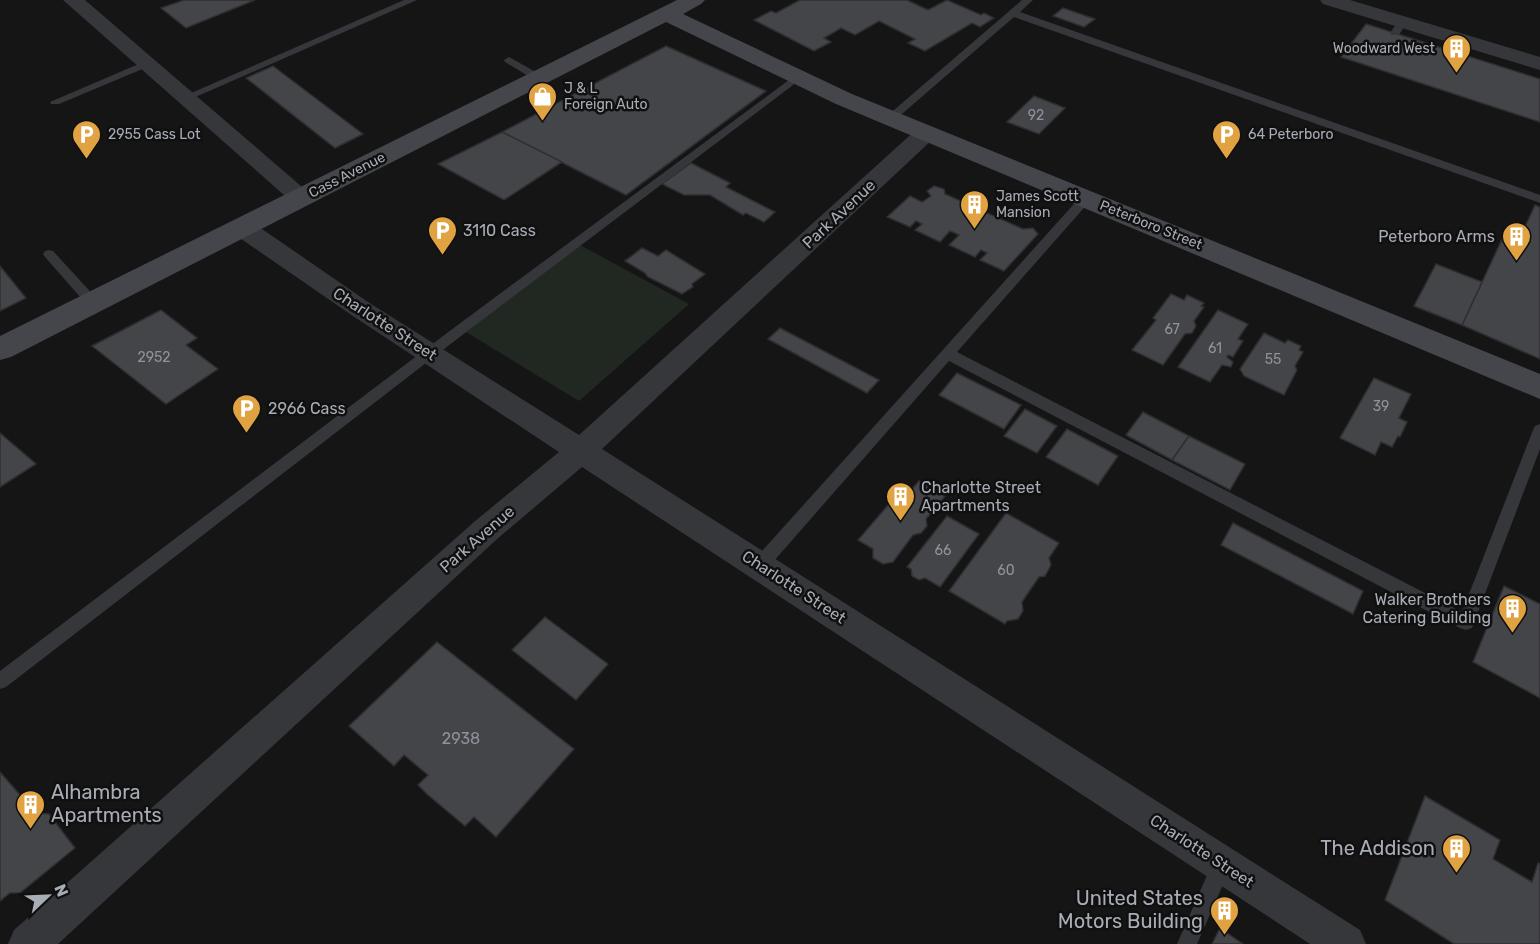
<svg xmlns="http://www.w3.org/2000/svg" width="1540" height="944" font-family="Rubik,sans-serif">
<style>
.green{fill:#212822}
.building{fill:#444549;stroke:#2f2f32;stroke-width:1.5}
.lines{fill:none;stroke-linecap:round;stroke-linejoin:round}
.lane{fill:#36373b;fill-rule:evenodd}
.street{fill:#36373b;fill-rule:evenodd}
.secondary{fill:#44464b;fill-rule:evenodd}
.labels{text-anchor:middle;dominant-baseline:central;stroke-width:5;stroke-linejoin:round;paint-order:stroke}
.far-poi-label{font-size:14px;fill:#a8acb5;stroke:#101011;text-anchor:start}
.number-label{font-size:14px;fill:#8f929a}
.far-street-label{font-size:14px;fill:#a8acb5;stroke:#101011}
.street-label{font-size:16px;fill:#a8acb5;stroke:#101011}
.poi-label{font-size:16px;fill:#a8acb5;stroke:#101011;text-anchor:start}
.near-number-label{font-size:16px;fill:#8f929a}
.near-poi-label{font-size:20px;fill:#a8acb5;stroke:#101011;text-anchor:end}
</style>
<rect width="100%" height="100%" fill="#151516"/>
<!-- green -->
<path class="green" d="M 580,245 L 689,304 L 579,401 L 466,332 Z"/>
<!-- building -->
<g class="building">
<path d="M 184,0 L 255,0 L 186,28 L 161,8 Z"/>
<path d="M 800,0 L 907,0 L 928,10 L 947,0 L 981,15 L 984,13 L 994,18 L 980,27 L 972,23 L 925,51 L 908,43 L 915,39 L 879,21 L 855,35 L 841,28 L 824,38 L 831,42 L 814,51 L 754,20 L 771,11 L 776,13 Z"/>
<path d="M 1063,8 L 1095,19 L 1084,27 L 1053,16 Z"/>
<path d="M 1366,24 L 1540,79 L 1540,122 L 1341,57 Z"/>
<path d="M 666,46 L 766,91 L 626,195 L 502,132 Z"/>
<path d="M 273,66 L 363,134 L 335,148 L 246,78 Z"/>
<path d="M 1034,96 L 1065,108 L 1039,134 L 1007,122 Z"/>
<path d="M 502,132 L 562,162 L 504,200 L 438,164 Z"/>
<path d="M 691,163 L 730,183 L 726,187 L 775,212 L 764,222 L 746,213 L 743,215 L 710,195 L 684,195 L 662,184 Z"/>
<path d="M 934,186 L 944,189 L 945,194 L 1023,229 L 1033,228 L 1038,234 L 1004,271 L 980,260 L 987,253 L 981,250 L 975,257 L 949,245 L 959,235 L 950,231 L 940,242 L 915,230 L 922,224 L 916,221 L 910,227 L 887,217 L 910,196 L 922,202 L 931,196 L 927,191 Z"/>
<path d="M 1535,205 L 1540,207 L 1540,359 L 1462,325 L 1504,235 L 1519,240 Z"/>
<path d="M 642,248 L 658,256 L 666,250 L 705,274 L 692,284 L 693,287 L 682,294 L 648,277 L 645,273 L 625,261 Z"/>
<path d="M 1436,264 L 1482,282 L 1462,325 L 1414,306 Z"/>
<path d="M 0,266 L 26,298 L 0,311 Z"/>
<path d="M 1171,294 L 1184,300 L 1187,295 L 1204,303 L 1201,306 L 1204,307 L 1194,321 L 1196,326 L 1192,333 L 1185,334 L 1163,365 L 1132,350 L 1156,320 L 1153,318 Z"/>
<path d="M 161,310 L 197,338 L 186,345 L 218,369 L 166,404 L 92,346 Z"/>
<path d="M 1218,310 L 1248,324 L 1238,339 L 1243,341 L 1233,357 L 1228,355 L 1227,357 L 1233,362 L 1231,367 L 1222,365 L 1210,382 L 1178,367 Z"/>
<path d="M 780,328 L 879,380 L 867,393 L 768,339 Z"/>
<path d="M 1264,333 L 1285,343 L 1288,340 L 1301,346 L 1299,350 L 1303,352 L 1295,366 L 1297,370 L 1284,395 L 1244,376 L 1240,369 Z"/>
<path d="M 957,373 L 1021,405 L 1004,429 L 939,395 Z"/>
<path d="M 1374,378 L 1411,394 L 1399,418 L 1407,422 L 1400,437 L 1398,436 L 1392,447 L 1381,442 L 1375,455 L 1340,438 Z"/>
<path d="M 1025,409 L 1057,426 L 1037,453 L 1004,436 Z"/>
<path d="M 1143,412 L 1189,436 L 1172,460 L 1126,435 Z"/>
<path d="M 1067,429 L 1118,456 L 1098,485 L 1046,457 Z"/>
<path d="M 0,433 L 36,464 L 0,487 Z"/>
<path d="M 1189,436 L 1245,464 L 1230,490 L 1172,460 Z"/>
<path d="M 919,481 L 945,496 L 926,519 L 927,526 L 921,533 L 913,535 L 893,562 L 883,564 L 873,558 L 873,549 L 858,540 L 889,504 L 899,504 Z"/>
<path d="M 1006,513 L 1059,543 L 1049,558 L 1051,565 L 1045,576 L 1039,577 L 1022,602 L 1023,611 L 1018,619 L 1007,621 L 1005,624 L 949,591 Z"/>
<path d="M 947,516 L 979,534 L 940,587 L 925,578 L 919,580 L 912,576 L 911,569 L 907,567 Z"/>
<path d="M 1233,523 L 1363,591 L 1353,614 L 1221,545 Z"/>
<path d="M 1504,586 L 1540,604 L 1540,698 L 1473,662 Z"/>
<path d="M 545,617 L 608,664 L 576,700 L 512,650 Z"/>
<path d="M 437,642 L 574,749 L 496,837 L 474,817 L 465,826 L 428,795 L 418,785 L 428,775 L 404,755 L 394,766 L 349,726 Z"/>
<path d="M 0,772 L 36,813 L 49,814 L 75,848 L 20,893 L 10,893 L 0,901 Z"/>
<path d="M 1425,796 L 1500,840 L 1493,859 L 1532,882 L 1538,863 L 1540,864 L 1540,944 L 1454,944 L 1385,900 Z"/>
<path d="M 1220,928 L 1243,944 L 1212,944 Z"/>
</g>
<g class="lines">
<!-- lane -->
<g class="lane">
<path d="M 404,0 L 417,0 L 191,99 L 187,100 L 182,97 Z"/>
<path d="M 1022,0 L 1033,0 L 1020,12 L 1540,195 L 1540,203 L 1014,17 L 895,120 L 887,120 L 887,116 Z"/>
<path d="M 1399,20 L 1407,22 L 1399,35 L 1391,35 L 1390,33 Z"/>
<path d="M 509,57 L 543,76 L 544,78 L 535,80 L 505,62 L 504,60 Z"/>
<path d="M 148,60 L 153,63 L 152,65 L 59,104 L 51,104 L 50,102 Z"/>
<path d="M 797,74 L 802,77 L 801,79 L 461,336 L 6,687 L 0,689 L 0,671 L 451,330 Z"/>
<path d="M 1086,194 L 1090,195 L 1090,201 L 957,352 L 1462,612 L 1533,430 L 1535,426 L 1540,424 L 1540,449 L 1472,628 L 1466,630 L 1460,628 L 949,361 L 766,570 L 760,572 L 754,570 L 752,565 L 754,560 L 1082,195 Z"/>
<path d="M 49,250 L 53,251 L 98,300 L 100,303 L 98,306 L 88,306 L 45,257 L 43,254 L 45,251 Z"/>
<path d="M 1222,854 L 1229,857 L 1232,864 L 1197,944 L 1177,944 L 1215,857 Z"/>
</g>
<!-- street -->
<g class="street">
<path d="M 63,0 L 85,0 L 309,193 L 313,198 L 309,203 L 301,206 L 293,203 Z"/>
<path d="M 1320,0 L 1350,0 L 1540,57 L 1540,70 L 1323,4 Z"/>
<path d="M 926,126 L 934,128 L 937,133 L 934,138 L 602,449 L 1360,930 L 1366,944 L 1310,944 L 582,467 L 496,540 L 58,944 L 8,944 L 14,930 L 474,522 L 559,452 L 350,314 L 234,234 L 231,228 L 234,222 L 243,220 L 252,222 L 368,302 L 579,435 L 918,128 Z"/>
</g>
<!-- secondary -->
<path class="secondary" d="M 677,0 L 705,0 L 701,4 L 683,14 L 852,94 L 1540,374 L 1540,399 L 836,104 L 666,22 L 11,357 L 0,360 L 0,336 Z"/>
</g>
<!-- icons -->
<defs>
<symbol id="building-pin" viewBox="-11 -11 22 30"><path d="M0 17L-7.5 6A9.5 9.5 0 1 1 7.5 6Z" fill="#e1a342" stroke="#101011"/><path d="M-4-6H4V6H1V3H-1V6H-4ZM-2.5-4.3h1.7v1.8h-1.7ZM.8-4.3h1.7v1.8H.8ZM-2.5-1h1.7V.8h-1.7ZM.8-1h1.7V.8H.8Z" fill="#fff"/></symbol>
<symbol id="shop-pin" viewBox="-11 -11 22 30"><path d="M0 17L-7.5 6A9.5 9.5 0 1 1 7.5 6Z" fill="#e1a342" stroke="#101011"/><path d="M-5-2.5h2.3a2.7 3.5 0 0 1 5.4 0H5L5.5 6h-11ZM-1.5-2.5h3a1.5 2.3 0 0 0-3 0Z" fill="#fff"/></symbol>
<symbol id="parking-pin" viewBox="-11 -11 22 30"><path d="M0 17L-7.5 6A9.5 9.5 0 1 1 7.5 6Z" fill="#e1a342" stroke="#101011"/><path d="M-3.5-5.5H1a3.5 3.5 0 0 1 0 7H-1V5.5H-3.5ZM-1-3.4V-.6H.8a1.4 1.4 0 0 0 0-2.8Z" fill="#fff"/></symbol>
</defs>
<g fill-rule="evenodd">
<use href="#building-pin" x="1440" y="32" width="33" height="45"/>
<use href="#shop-pin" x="526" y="80" width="33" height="45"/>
<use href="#parking-pin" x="70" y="118" width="33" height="45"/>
<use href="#parking-pin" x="1210" y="118" width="33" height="45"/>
<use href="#building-pin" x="958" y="188" width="33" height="45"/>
<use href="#parking-pin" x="426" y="214" width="33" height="45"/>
<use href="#building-pin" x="1500" y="220" width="33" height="45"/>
<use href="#parking-pin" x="230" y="392" width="33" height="45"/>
<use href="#building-pin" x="884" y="480" width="33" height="45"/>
<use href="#building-pin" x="1496" y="592" width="33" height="45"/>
<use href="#building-pin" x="14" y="788" width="33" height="45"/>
<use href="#building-pin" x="1440" y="832" width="33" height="45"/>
<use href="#building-pin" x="1208" y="894" width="33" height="45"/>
</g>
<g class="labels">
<!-- far-poi labels -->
<g class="far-poi-label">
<text x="1435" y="48" text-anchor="end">Woodward West</text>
<text x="564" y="88">J &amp; L<tspan x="564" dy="16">Foreign Auto</tspan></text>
<text x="108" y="134">2955 Cass Lot</text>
<text x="1248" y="134">64 Peterboro</text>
<text x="996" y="196">James Scott<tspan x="996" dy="16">Mansion</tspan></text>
</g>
<!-- number labels -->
<g class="number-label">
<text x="1036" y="115">92</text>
<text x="1172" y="329">67</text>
<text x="1215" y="348">61</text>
<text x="154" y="357">2952</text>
<text x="1273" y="359">55</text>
<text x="1381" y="406">39</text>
<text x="943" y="550">66</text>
<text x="1006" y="570">60</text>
</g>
<!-- far-street labels -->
<g class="far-street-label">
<text transform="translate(347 175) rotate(-27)">Cass Avenue</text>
<text transform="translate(1151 225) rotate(22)">Peterboro Street</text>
</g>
<!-- street labels -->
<g class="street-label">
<text transform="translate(839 214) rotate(-43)">Park Avenue</text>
<text transform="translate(385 324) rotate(33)">Charlotte Street</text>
<text transform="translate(477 539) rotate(-41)">Park Avenue</text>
<text transform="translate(794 587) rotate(33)">Charlotte Street</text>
<text transform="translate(1202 851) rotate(33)">Charlotte Street</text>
</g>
<!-- poi labels -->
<g class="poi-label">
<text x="463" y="230">3110 Cass</text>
<text x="1495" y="236" text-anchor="end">Peterboro Arms</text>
<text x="268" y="408">2966 Cass</text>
<text x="921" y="487">Charlotte Street<tspan x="921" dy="18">Apartments</tspan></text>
<text x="1491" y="599" text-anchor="end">Walker Brothers<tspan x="1491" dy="18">Catering Building</tspan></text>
</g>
<!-- near-number labels -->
<g class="near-number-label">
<text x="461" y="738">2938</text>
</g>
<!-- near-poi labels -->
<g class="near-poi-label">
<text x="51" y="792" text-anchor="start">Alhambra<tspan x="51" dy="23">Apartments</tspan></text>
<text x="1435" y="848">The Addison</text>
<text x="1203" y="898">United States<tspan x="1203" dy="23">Motors Building</tspan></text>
</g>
</g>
<!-- north arrow -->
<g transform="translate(48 896) rotate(67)" stroke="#101011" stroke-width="4.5" paint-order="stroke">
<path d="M0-4.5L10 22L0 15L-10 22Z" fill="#a8acb5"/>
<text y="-9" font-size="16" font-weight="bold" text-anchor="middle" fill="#a8acb5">N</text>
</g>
</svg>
